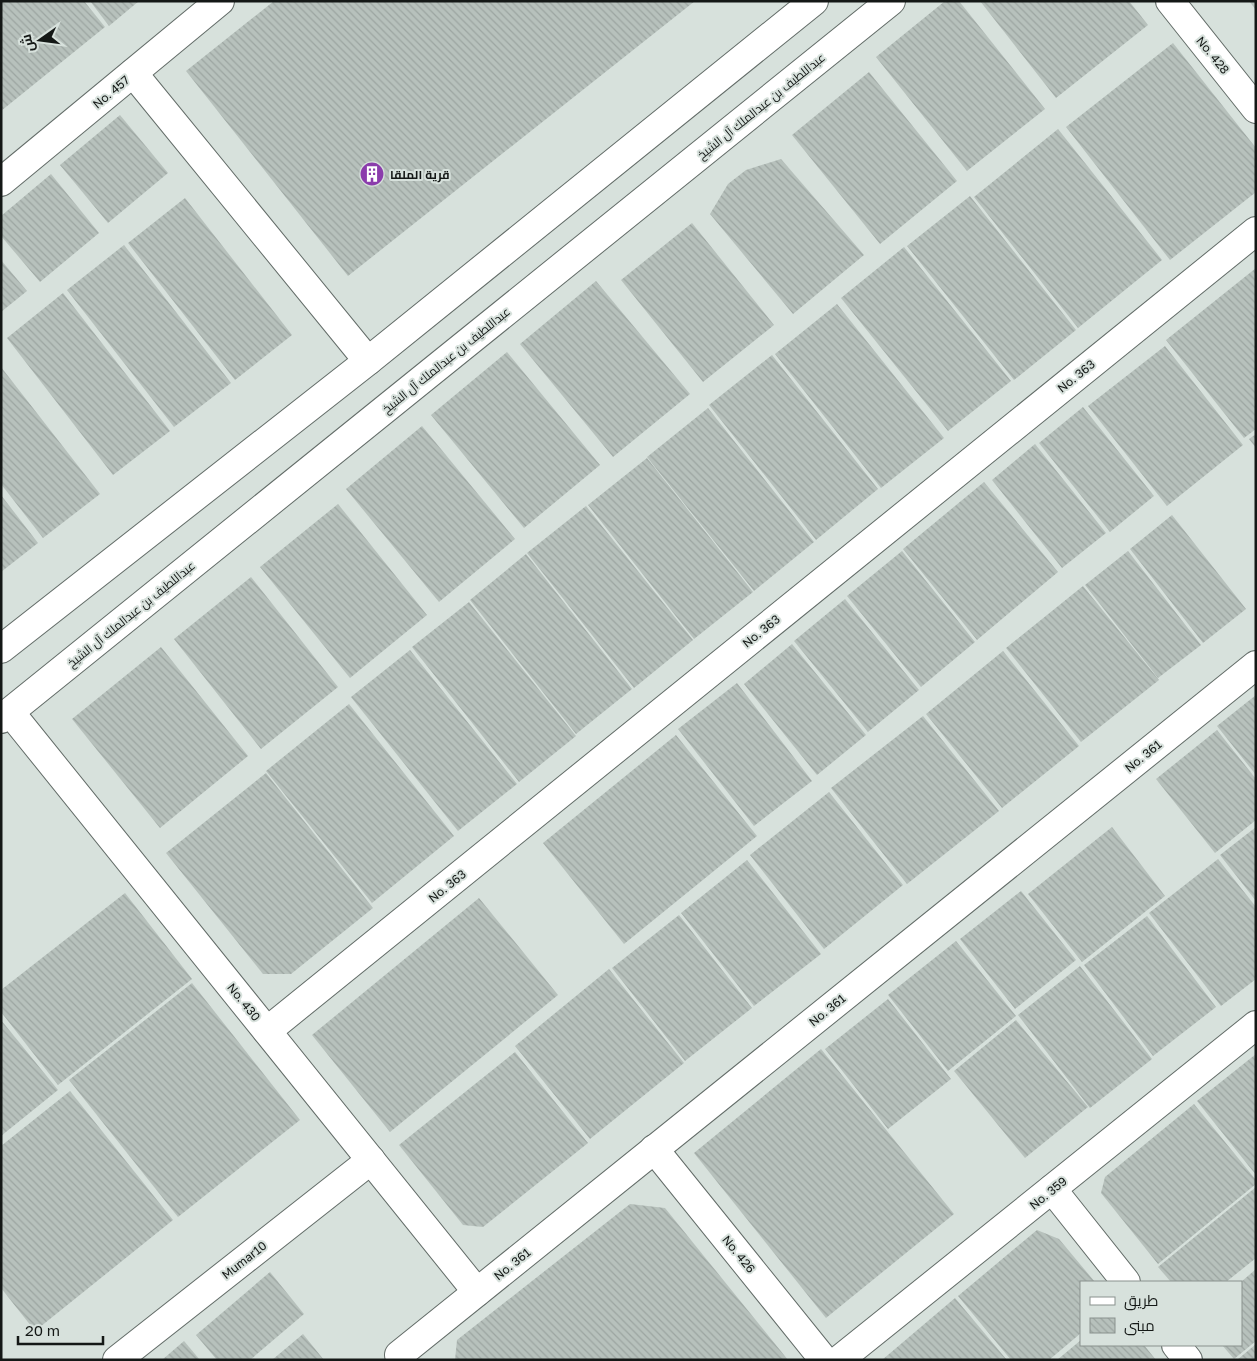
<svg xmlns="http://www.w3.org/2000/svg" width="1257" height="1361" font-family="'Golos Text',Cairo,sans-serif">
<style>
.building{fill:url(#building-back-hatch)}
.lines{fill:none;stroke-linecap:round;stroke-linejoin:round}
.minor-casing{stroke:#636c68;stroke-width:30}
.tertiary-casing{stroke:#636c68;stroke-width:30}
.minor{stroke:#fff;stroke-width:28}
.tertiary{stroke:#fff;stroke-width:28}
.labels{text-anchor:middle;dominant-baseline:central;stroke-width:4;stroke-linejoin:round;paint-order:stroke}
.street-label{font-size:12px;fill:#141816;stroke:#d7e1dc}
.poi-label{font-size:12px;font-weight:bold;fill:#141816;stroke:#d7e1dc;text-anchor:start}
</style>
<defs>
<pattern id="building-back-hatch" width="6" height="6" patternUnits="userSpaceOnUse" patternTransform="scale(1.25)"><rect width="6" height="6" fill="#b7c1bc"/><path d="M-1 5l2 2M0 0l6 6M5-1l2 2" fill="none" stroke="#9ca5a1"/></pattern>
</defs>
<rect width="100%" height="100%" fill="#d7e1dc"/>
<!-- building -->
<g class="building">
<path d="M 1,1 L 84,1 L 105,27 L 1,111 Z"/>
<path d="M 90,1 L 139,1 L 109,26 Z"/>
<path d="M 274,1 L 695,1 L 348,276 L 186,71 Z"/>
<path d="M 945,1 L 959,1 L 1045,109 L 967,171 L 876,57 Z"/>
<path d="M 980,1 L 1129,1 L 1148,25 L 1056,98 Z"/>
<path d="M 1249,1 L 1256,1 L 1256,10 Z"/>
<path d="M 1173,43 L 1256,148 L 1256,192 L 1170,260 L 1066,127 Z"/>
<path d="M 869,72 L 957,181 L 880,244 L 792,135 Z"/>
<path d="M 120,115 L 168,173 L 108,223 L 60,165 Z"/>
<path d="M 1058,129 L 1162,260 L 1078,328 L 974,197 Z"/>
<path d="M 781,159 L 864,255 L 793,314 L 710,214 L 728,184 L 746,170 Z"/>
<path d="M 51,174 L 99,233 L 40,282 L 1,236 L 1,216 Z"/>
<path d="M 970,196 L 1076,330 L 1014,380 L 907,246 Z"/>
<path d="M 185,198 L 292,335 L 235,380 L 128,243 Z"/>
<path d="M 692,223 L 774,325 L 703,382 L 621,280 Z"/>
<path d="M 124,245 L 231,383 L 174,427 L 67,290 Z"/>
<path d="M 904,247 L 1011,381 L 948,431 L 841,298 Z"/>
<path d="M 1,260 L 27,291 L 1,312 Z"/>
<path d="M 1256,268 L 1256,429 L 1244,438 L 1166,340 Z"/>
<path d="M 596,281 L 690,394 L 613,457 L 520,344 Z"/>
<path d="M 63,293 L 170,431 L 113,475 L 7,338 Z"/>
<path d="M 837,304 L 944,438 L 881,488 L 775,354 Z"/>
<path d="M 1165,346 L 1243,445 L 1167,506 L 1088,406 Z"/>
<path d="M 507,352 L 600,465 L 524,528 L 431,415 Z"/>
<path d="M 772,355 L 878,489 L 816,540 L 709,405 Z"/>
<path d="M 1,367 L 100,494 L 43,538 L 1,484 Z"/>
<path d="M 1083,407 L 1154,496 L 1110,532 L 1039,443 Z"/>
<path d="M 708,408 L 814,542 L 754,591 L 647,457 Z"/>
<path d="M 422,426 L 515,539 L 439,602 L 346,489 Z"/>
<path d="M 1256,434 L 1256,448 L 1249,439 Z"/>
<path d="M 1035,444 L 1106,533 L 1062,568 L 992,480 Z"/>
<path d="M 647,458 L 753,592 L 694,639 L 588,505 Z"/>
<path d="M 984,482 L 1058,572 L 977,640 L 903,549 Z"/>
<path d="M 1,495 L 38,543 L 1,572 Z"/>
<path d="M 338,504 L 427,615 L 350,678 L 260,567 Z"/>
<path d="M 586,506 L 693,640 L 634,688 L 527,553 Z"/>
<path d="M 1172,515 L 1246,609 L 1203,643 L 1130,549 Z"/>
<path d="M 902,551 L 975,642 L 921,687 L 847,596 Z"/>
<path d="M 1128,551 L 1201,645 L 1158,678 L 1085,585 Z"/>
<path d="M 526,554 L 632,689 L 576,734 L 470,600 Z"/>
<path d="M 251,577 L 338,687 L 261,749 L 174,639 Z"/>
<path d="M 1083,586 L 1159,680 L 1081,742 L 1006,648 Z"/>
<path d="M 845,599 L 919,690 L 868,732 L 794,641 Z"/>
<path d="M 469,602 L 576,736 L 519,782 L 412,647 Z"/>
<path d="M 792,644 L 866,735 L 817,775 L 744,684 Z"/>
<path d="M 161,647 L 248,756 L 160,828 L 72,719 Z"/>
<path d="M 410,650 L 517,784 L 458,831 L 351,697 Z"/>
<path d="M 1003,651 L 1079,746 L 1002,808 L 926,714 Z"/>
<path d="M 737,683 L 812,781 L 754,826 L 678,729 Z"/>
<path d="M 1256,695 L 1256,775 L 1217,726 Z"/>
<path d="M 349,704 L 454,836 L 372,903 L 266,771 Z"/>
<path d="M 923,716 L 999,811 L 907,884 L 831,788 Z"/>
<path d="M 1217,730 L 1256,779 L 1256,820 L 1215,853 L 1156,779 Z"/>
<path d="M 676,735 L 757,836 L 624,944 L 543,843 Z"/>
<path d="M 266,773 L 373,908 L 291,974 L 263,974 L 166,853 Z"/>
<path d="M 829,792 L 903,885 L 824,949 L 750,855 Z"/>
<path d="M 1112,827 L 1165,896 L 1082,962 L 1028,894 Z"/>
<path d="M 1256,827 L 1256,901 L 1220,855 Z"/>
<path d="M 1218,859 L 1256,907 L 1256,979 L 1221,1006 L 1149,913 Z"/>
<path d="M 747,860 L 821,954 L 754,1006 L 681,913 Z"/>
<path d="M 1021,891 L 1076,960 L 1015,1009 L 960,939 Z"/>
<path d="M 125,893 L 192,979 L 58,1085 L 1,1012 L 1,990 Z"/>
<path d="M 479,898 L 558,995 L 390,1132 L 312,1035 Z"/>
<path d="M 679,915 L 752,1008 L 685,1061 L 612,968 Z"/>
<path d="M 1147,916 L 1216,1007 L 1153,1056 L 1084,965 Z"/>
<path d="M 956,941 L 1016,1016 L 948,1071 L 888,995 Z"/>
<path d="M 1080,966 L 1152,1059 L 1090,1108 L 1018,1015 Z"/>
<path d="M 609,969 L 684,1063 L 590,1139 L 515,1046 Z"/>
<path d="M 192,983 L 300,1120 L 178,1217 L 69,1080 Z"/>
<path d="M 888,999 L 951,1079 L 888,1129 L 825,1049 Z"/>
<path d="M 1,1020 L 58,1090 L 1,1136 Z"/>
<path d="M 1016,1020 L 1088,1107 L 1025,1158 L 954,1071 Z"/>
<path d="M 821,1049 L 954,1214 L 826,1318 L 694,1153 Z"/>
<path d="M 515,1052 L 588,1143 L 483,1227 L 463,1225 L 399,1145 Z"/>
<path d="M 1256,1054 L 1256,1175 L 1197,1101 Z"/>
<path d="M 70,1091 L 173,1220 L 35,1331 L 1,1288 L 1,1146 Z"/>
<path d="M 1194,1104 L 1256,1180 L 1256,1184 L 1158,1264 L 1101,1193 L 1105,1177 Z"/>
<path d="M 1256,1187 L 1256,1258 L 1226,1282 L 1171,1282 L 1158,1267 Z"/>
<path d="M 630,1204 L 665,1208 L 788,1360 L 455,1360 L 457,1340 Z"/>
<path d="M 1037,1230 L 1059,1239 L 1095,1282 L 1081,1282 L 1081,1333 L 1049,1360 L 1011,1360 L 958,1296 Z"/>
<path d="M 1256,1269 L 1256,1341 L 1234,1359 L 1222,1345 L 1241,1345 L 1241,1282 Z"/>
<path d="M 270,1272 L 304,1314 L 250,1360 L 217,1360 L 196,1335 Z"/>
<path d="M 955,1298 L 1007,1360 L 882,1360 Z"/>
<path d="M 303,1334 L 324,1360 L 272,1360 Z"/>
<path d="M 1081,1340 L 1081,1345 L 1144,1345 L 1156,1360 L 1057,1360 Z"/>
<path d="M 184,1341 L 200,1360 L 162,1360 Z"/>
<path d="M 1256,1344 L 1256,1360 L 1237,1360 Z"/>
</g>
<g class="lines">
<defs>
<g id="minor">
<path d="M 1170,1 L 1256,109"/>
<path d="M 133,73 L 368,361"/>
<path d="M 1,182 L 220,1"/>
<path d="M 10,712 L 477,1292"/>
<path d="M 267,1031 L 1256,231"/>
<path d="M 654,1149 L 824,1360"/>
<path d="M 1052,1189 L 1126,1282"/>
<path d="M 1176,1345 L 1188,1360"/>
<path d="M 117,1360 L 371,1160"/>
<path d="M 402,1360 L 399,1355 L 1256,665"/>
<path d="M 839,1360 L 1256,1025"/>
</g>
<g id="tertiary">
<path d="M 1,649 L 368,361 L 814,1"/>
<path d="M 1,719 L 891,1"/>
</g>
</defs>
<!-- minor casing -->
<use href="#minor" class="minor-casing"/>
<!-- tertiary casing -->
<use href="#tertiary" class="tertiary-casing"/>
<!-- minor -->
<use href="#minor" class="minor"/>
<!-- tertiary -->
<use href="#tertiary" class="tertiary"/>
</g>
<!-- icons -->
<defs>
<symbol id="building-disc" viewBox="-11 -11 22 22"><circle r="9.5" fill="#8b3cac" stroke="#d7e1dc"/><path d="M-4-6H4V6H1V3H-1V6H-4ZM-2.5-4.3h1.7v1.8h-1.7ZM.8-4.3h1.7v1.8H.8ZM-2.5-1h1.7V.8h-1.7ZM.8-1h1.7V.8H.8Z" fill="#fff"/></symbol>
</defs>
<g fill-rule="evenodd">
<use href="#building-disc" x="358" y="160" width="28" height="28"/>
</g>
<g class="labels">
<!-- street labels -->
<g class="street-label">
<text transform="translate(1213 55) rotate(51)">No. 428</text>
<text transform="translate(111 92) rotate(-40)">No. 457</text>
<text transform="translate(761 106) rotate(-39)">عبداللطيف بن عبدالملك آل الشيخ</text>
<text transform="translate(446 360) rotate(-39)">عبداللطيف بن عبدالملك آل الشيخ</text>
<text transform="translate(1076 376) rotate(-39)">No. 363</text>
<text transform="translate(131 614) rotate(-39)">عبداللطيف بن عبدالملك آل الشيخ</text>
<text transform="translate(761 631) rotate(-39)">No. 363</text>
<text transform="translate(1143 756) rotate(-39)">No. 361</text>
<text transform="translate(447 886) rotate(-39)">No. 363</text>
<text transform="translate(244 1002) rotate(51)">No. 430</text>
<text transform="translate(827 1010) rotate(-39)">No. 361</text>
<text transform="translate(1048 1193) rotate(-39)">No. 359</text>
<text transform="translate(739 1254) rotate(51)">No. 426</text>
<text transform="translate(244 1260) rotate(-38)">Mumar10</text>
<text transform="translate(512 1264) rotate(-39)">No. 361</text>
</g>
<!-- poi labels -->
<g class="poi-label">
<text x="390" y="174">قرية الملقا</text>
</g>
</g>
<!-- border -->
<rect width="1257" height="1361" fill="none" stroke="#141816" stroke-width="5"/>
<!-- legend -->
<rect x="1080" y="1281" width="162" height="65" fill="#d7e1dc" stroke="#89918d"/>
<rect x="1090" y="1297" width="25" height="8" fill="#ffffff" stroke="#89918d"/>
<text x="1124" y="1306" font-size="15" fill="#141816">طريق</text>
<rect x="1090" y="1318" width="25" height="15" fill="url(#building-back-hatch)" stroke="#89918d"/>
<text x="1124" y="1331" font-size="15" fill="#141816">مبنى</text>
<!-- north arrow -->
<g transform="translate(40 40) rotate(256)" stroke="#d7e1dc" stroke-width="4" paint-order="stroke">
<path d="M0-4L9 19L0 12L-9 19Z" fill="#141816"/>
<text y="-8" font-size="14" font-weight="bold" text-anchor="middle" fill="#141816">ش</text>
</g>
<!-- scale -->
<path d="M18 1336v8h85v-8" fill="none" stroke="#141816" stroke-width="2.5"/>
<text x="25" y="1336" font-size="15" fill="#141816" stroke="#d7e1dc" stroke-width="4" paint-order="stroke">20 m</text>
</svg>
